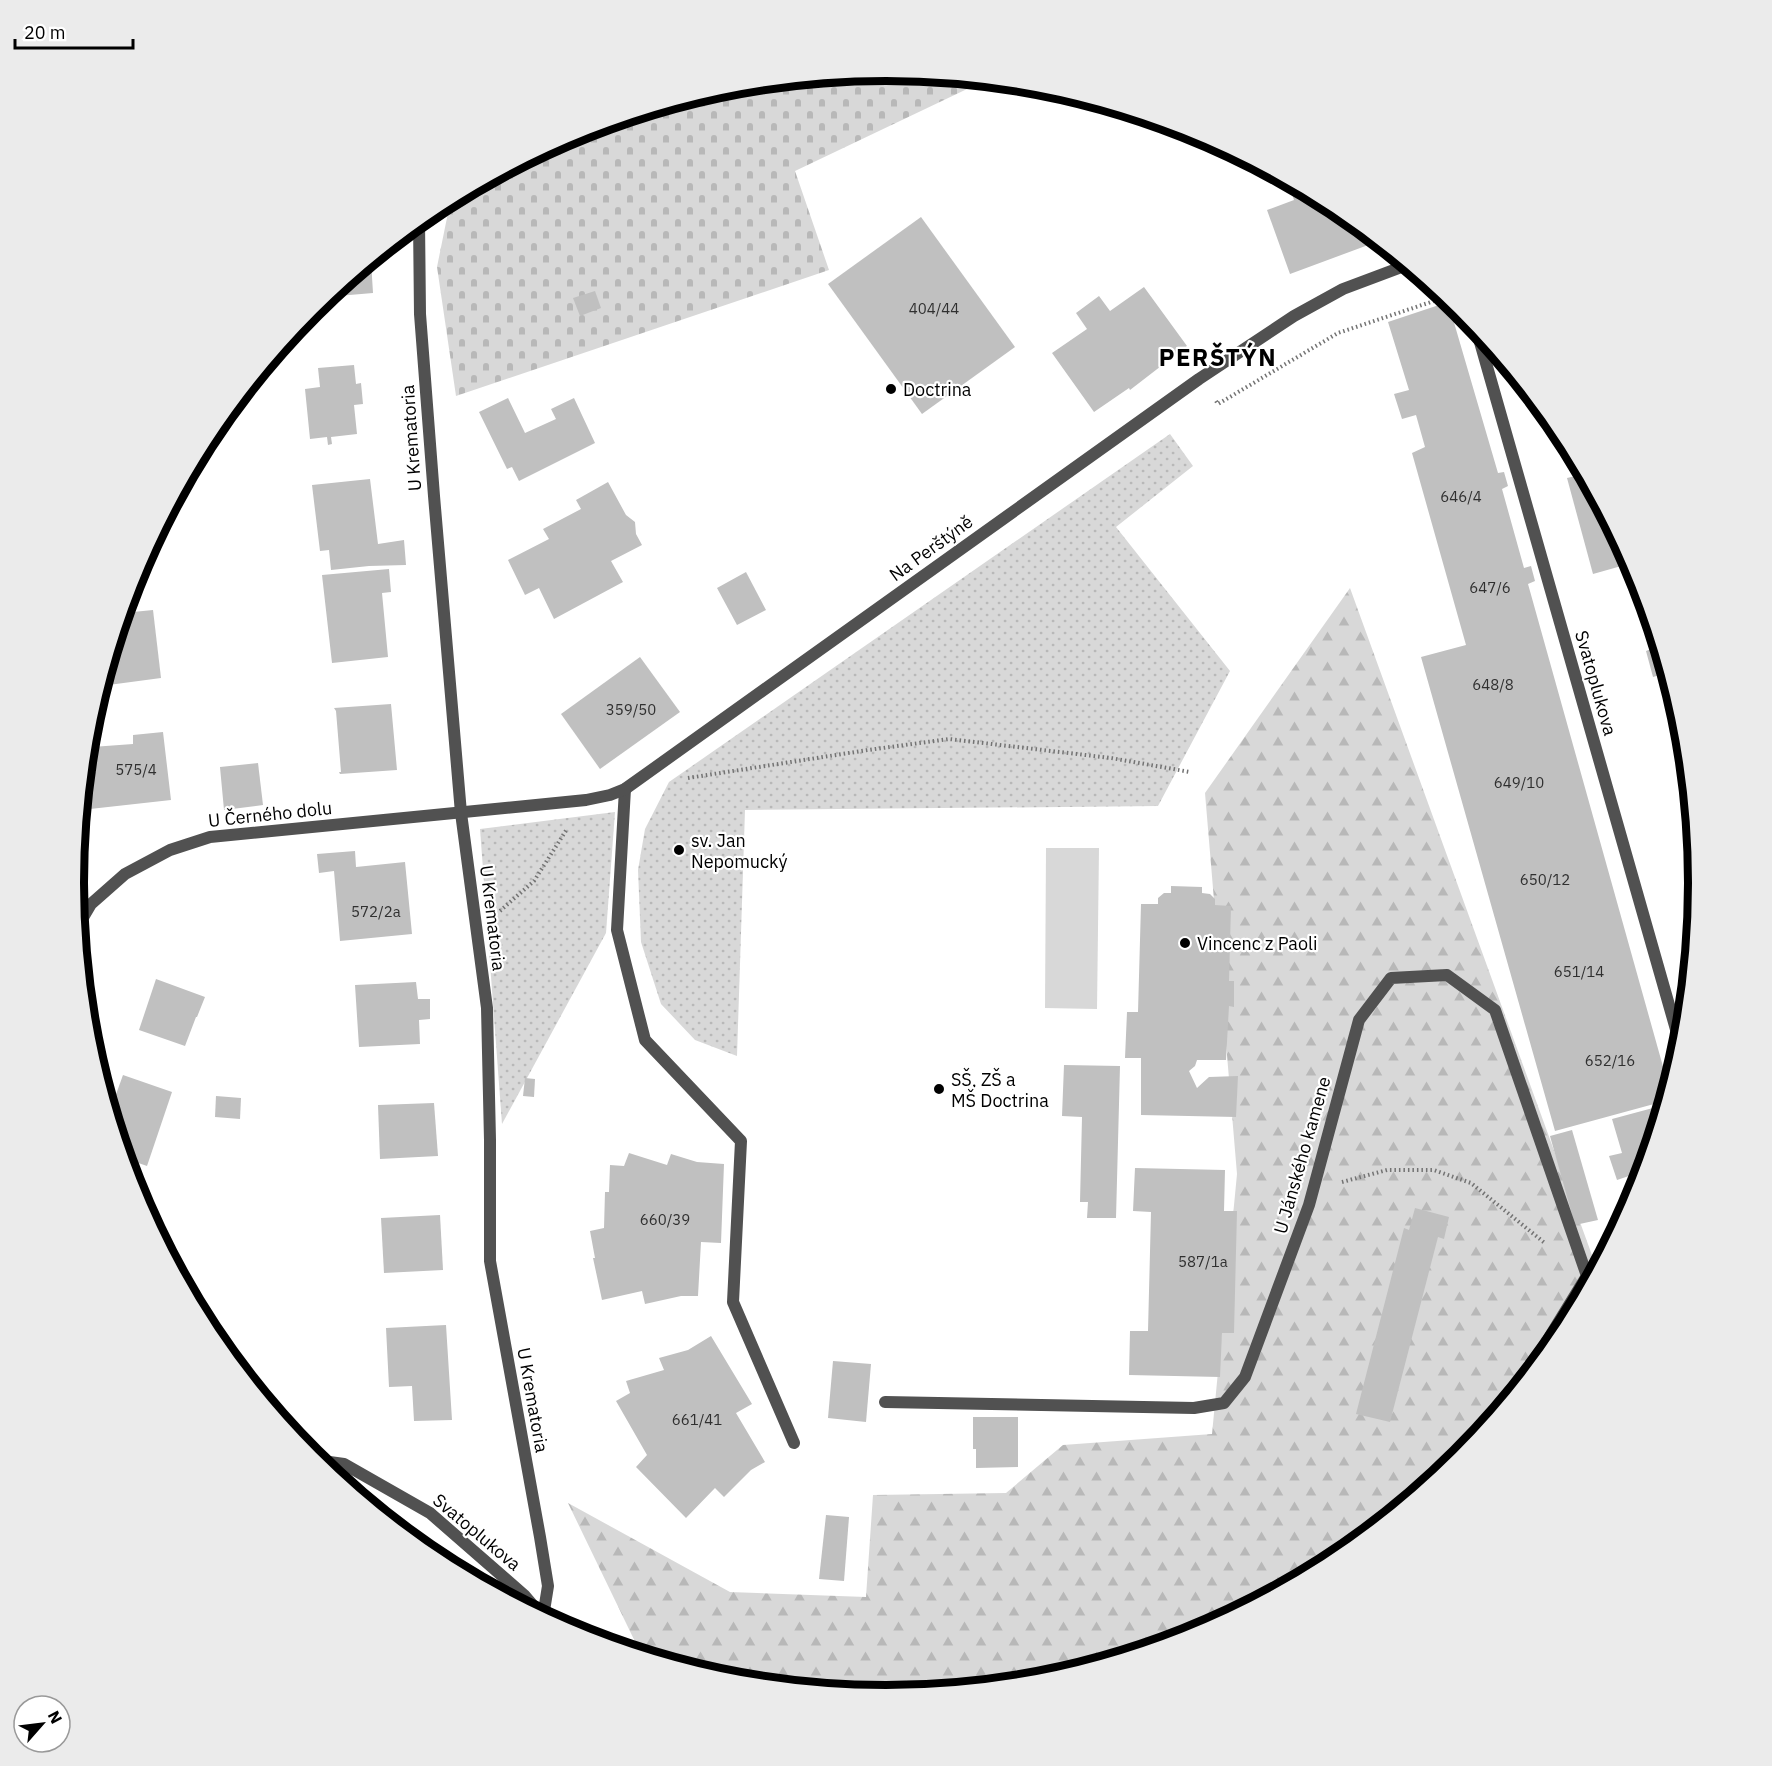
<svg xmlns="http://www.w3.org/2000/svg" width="1772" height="1766" font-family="'IBM Plex Sans',sans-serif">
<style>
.forest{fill:url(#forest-firs)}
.cemetery{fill:url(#cemetery-stones)}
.park{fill:url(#park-dots)}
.pitch{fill:#d8d8d8}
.building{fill:#c0c0c0}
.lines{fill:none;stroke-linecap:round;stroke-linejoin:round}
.path{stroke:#737373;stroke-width:4;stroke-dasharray:1.5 3;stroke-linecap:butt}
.lane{stroke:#515151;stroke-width:12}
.street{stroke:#515151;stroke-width:12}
.poi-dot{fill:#000;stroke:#fff;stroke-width:2}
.labels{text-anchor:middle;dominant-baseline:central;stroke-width:4.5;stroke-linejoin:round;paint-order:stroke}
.number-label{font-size:15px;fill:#303030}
.poi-label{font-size:18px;fill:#000;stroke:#fff;text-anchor:start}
.street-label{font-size:18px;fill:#000;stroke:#fff}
.district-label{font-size:24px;font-weight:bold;letter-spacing:1.5px;fill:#000;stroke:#fff}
.rim{fill:none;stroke:#000;stroke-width:8}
</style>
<defs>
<pattern id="forest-firs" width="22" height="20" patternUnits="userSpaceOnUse" patternTransform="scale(1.5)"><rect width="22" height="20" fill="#d8d8d8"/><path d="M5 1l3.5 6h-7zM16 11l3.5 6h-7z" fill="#b8b8b8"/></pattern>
<pattern id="cemetery-stones" width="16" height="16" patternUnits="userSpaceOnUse" patternTransform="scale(1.5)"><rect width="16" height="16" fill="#d8d8d8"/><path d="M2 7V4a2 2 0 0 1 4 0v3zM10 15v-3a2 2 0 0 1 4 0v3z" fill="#b8b8b8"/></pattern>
<pattern id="park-dots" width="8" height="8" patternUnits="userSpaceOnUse" patternTransform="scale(1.5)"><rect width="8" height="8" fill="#d8d8d8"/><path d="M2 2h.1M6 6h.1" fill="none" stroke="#b8b8b8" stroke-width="1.8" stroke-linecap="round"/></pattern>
</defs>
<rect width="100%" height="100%" fill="#fff"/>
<!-- forest -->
<path class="forest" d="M 1350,588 L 1597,1269 L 1561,1335 L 1460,1458 L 1337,1559 L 1197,1634 L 1044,1680 L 886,1695 L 727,1680 L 641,1654 L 568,1503 L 730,1592 L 866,1597 L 873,1495 L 1006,1493 L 1063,1445 L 1212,1434 L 1237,1174 L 1205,793 Z"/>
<!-- cemetery -->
<path class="cemetery" d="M 886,71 L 986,80 L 795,171 L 829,270 L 456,396 L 437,267 L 451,198 L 575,132 L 728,86 Z"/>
<!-- park -->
<g class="park">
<path d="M 1170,434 L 1193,466 L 1116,527 L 1230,671 L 1158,806 L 745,810 L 737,1056 L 695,1040 L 661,1004 L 641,942 L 638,870 L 645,829 L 669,782 Z"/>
<path d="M 615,812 L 606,933 L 502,1124 L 480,829 Z"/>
</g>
<!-- pitch -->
<path class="pitch" d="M 1046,848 L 1099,848 L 1097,1009 L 1045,1008 Z"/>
<!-- building -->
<g class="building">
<path d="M 1287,180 L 1338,208 L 1379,241 L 1290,274 L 1267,210 L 1294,200 Z"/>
<path d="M 921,217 L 1015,347 L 922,414 L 828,284 Z"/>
<path d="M 371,260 L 373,293 L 326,297 L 360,269 Z"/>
<path d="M 1144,287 L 1187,346 L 1130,390 L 1129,388 L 1094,412 L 1052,353 L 1087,329 L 1076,313 L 1099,296 L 1110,311 Z"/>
<path d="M 595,291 L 601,308 L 580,316 L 573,298 Z"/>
<path d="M 1448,302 L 1498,473 L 1504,472 L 1508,486 L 1502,489 L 1524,568 L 1531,566 L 1535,581 L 1528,584 L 1669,1088 L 1665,1101 L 1555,1131 L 1421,657 L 1466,645 L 1412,453 L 1425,447 L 1416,415 L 1402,419 L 1394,394 L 1409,390 L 1388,322 Z"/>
<path d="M 354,365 L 356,384 L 361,383 L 363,404 L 354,405 L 357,434 L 331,437 L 332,444 L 328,445 L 327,437 L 310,439 L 305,389 L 320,387 L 318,368 Z"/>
<path d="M 508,398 L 525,433 L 556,419 L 551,409 L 574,398 L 595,443 L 519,481 L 512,467 L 507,469 L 479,412 Z"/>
<path d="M 1584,474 L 1632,563 L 1593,574 L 1567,478 Z"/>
<path d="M 370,479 L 378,544 L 404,540 L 406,565 L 369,566 L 331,570 L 329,550 L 320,551 L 312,485 Z"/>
<path d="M 608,482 L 626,515 L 635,522 L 636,534 L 642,545 L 611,561 L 623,582 L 554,619 L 539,588 L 525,595 L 508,560 L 549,539 L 543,529 L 581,509 L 576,500 Z"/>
<path d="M 389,569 L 391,592 L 382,593 L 388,657 L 332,663 L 322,575 Z"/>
<path d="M 746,572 L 766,610 L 737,625 L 717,588 Z"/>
<path d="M 153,610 L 161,678 L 101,686 L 123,613 Z"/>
<path d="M 1651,621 L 1667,673 L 1653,677 L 1646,651 L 1656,647 L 1649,622 Z"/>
<path d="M 640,657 L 680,712 L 600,769 L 561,714 Z"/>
<path d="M 391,704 L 397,770 L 340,774 L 339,772 L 341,772 L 336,711 L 334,708 Z"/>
<path d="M 163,732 L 171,800 L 90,809 L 87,773 L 96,772 L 92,747 L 133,744 L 133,735 Z"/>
<path d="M 258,763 L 263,805 L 224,810 L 220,767 Z"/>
<path d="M 355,851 L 356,867 L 405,862 L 412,934 L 340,941 L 334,871 L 319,873 L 317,854 Z"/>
<path d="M 1171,886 L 1202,887 L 1202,893 L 1210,894 L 1215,899 L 1215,905 L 1231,906 L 1229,981 L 1234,981 L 1234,1007 L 1229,1006 L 1226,1060 L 1197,1060 L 1195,1066 L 1189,1071 L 1197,1088 L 1209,1077 L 1238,1076 L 1236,1117 L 1141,1115 L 1141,1058 L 1125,1058 L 1127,1012 L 1138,1012 L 1141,904 L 1158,904 L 1158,898 L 1164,893 L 1171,893 Z"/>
<path d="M 1691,962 L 1688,986 L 1682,965 Z"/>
<path d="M 156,979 L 205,997 L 197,1017 L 196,1017 L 185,1046 L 139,1030 Z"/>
<path d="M 416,982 L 418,999 L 430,999 L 430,1019 L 419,1020 L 420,1044 L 359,1047 L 355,985 Z"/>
<path d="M 1064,1065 L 1120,1066 L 1116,1218 L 1087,1218 L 1088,1202 L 1080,1202 L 1082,1117 L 1062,1116 Z"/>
<path d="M 123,1075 L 172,1092 L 147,1166 L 124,1158 L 110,1111 Z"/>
<path d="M 525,1078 L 535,1079 L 534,1097 L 523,1096 Z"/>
<path d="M 216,1096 L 241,1098 L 240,1119 L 215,1117 Z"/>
<path d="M 434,1103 L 438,1156 L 380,1159 L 378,1105 Z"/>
<path d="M 1664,1105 L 1637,1194 L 1635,1198 L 1629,1176 L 1617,1180 L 1609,1156 L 1622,1153 L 1612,1119 Z"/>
<path d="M 1572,1130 L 1598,1220 L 1575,1225 L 1550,1136 Z"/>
<path d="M 629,1153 L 667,1165 L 671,1154 L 697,1162 L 724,1164 L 721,1243 L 701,1242 L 698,1296 L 681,1296 L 645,1304 L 642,1291 L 602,1300 L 593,1258 L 595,1258 L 590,1231 L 604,1228 L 605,1192 L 609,1192 L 610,1165 L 624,1166 Z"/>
<path d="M 1135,1168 L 1225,1170 L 1224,1211 L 1237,1211 L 1234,1333 L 1222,1333 L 1220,1377 L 1129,1375 L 1130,1331 L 1148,1331 L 1151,1212 L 1133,1211 Z"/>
<path d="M 1415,1208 L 1449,1217 L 1444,1239 L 1438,1237 L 1390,1422 L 1356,1414 L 1404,1228 L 1409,1230 Z"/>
<path d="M 440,1215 L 443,1270 L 384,1273 L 381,1218 Z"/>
<path d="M 446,1325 L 452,1420 L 414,1421 L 412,1386 L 389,1387 L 386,1328 Z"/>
<path d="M 711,1336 L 752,1404 L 736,1413 L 765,1462 L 751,1470 L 724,1497 L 715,1488 L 686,1518 L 636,1467 L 647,1455 L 616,1401 L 630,1393 L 626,1381 L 664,1370 L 659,1358 L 688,1350 Z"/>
<path d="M 833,1361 L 871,1364 L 866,1422 L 828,1418 Z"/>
<path d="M 973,1417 L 1018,1417 L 1018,1467 L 976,1468 L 976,1449 L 973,1449 Z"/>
<path d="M 826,1515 L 849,1517 L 844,1581 L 819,1579 Z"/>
</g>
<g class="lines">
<!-- path -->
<g class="path">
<path d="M 1216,401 L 1218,404 L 1338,333 L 1446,297"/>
<path d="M 688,778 L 868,750 L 949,739 L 1111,758 L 1190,772"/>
<path d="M 500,911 L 534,881 L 567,829"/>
<path d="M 1342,1182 L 1387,1170 L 1434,1170 L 1471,1183 L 1546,1244"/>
</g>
<!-- lane -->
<path class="lane" d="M 625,789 L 617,930 L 645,1040 L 741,1141 L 733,1302 L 794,1443"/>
<!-- street -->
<g class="street">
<path d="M 419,221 L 420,314 L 434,496 L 461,813 L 487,1008 L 490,1140 L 490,1261 L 540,1537 L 548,1586 L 543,1617"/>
<path d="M 1476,328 L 1681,1047"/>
<path d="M 78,926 L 91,904 L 125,874 L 170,850 L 210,837 L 586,800 L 610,795 L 625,789 L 1199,379 L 1294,316 L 1343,289 L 1407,265"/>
<path d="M 1519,1387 L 1587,1276"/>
<path d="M 885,1402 L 1194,1408 L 1224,1403 L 1245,1377 L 1309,1205 L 1359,1020 L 1391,978 L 1447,975 L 1495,1010 L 1587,1276 L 1593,1276"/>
<path d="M 315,1460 L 344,1464 L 430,1513 L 524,1595 L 542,1616"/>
</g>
</g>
<!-- markers -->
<g class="poi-dot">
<circle cx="891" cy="389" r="6"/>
<circle cx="679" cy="850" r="6"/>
<circle cx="1185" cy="943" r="6"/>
<circle cx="939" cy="1089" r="6"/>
</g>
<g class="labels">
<!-- number labels -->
<g class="number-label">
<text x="934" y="308">404/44</text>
<text x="1461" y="496">646/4</text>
<text x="1490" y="587">647/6</text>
<text x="1493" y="684">648/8</text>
<text x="631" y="709">359/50</text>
<text x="136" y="769">575/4</text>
<text x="1519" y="782">649/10</text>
<text x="1545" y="879">650/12</text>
<text x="376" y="911">572/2a</text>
<text x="1579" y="971">651/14</text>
<text x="1610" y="1060">652/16</text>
<text x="665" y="1219">660/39</text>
<text x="1203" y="1261">587/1a</text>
<text x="697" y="1419">661/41</text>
</g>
<!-- poi labels -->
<g class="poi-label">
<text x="903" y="389">Doctrina</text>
<text x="691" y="840">sv. Jan<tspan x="691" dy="21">Nepomucký</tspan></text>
<text x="1197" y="943">Vincenc z Paoli</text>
<text x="951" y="1079">SŠ, ZŠ a<tspan x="951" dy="21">MŠ Doctrina</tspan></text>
</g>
<!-- street labels -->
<g class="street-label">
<text transform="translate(411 438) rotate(-94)">U Krematoria</text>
<text transform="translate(931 548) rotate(-36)">Na Perštýně</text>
<text transform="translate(1596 683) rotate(74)">Svatoplukova</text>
<text transform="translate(270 814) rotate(-6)">U Černého dolu</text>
<text transform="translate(493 918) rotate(83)">U Krematoria</text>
<text transform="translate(1302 1155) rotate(-74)">U Jánského kamene</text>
<text transform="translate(533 1400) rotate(80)">U Krematoria</text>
<text transform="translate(477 1532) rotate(40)">Svatoplukova</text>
</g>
<!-- district labels -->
<g class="district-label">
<text x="1218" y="357">PERŠTÝN</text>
</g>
</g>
<!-- crop -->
<path d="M0 0H1772V1766H0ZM84 883a802 802 0 1 1 1604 0a802 802 0 1 1-1604 0Z" fill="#ebebeb" fill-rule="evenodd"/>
<path class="rim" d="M84 883a802 802 0 1 1 1604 0a802 802 0 1 1-1604 0Z"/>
<!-- north arrow -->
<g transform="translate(42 1724) rotate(62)"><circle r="28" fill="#ffffff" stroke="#999999" stroke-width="1.5"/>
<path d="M0-4.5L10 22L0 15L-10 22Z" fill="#000000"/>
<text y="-9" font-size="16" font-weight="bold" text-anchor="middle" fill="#000000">N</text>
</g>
<!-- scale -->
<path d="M15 39v9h118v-9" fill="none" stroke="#000000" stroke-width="3"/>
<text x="24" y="39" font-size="18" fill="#000000" stroke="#ffffff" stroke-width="4.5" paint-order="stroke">20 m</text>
</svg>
